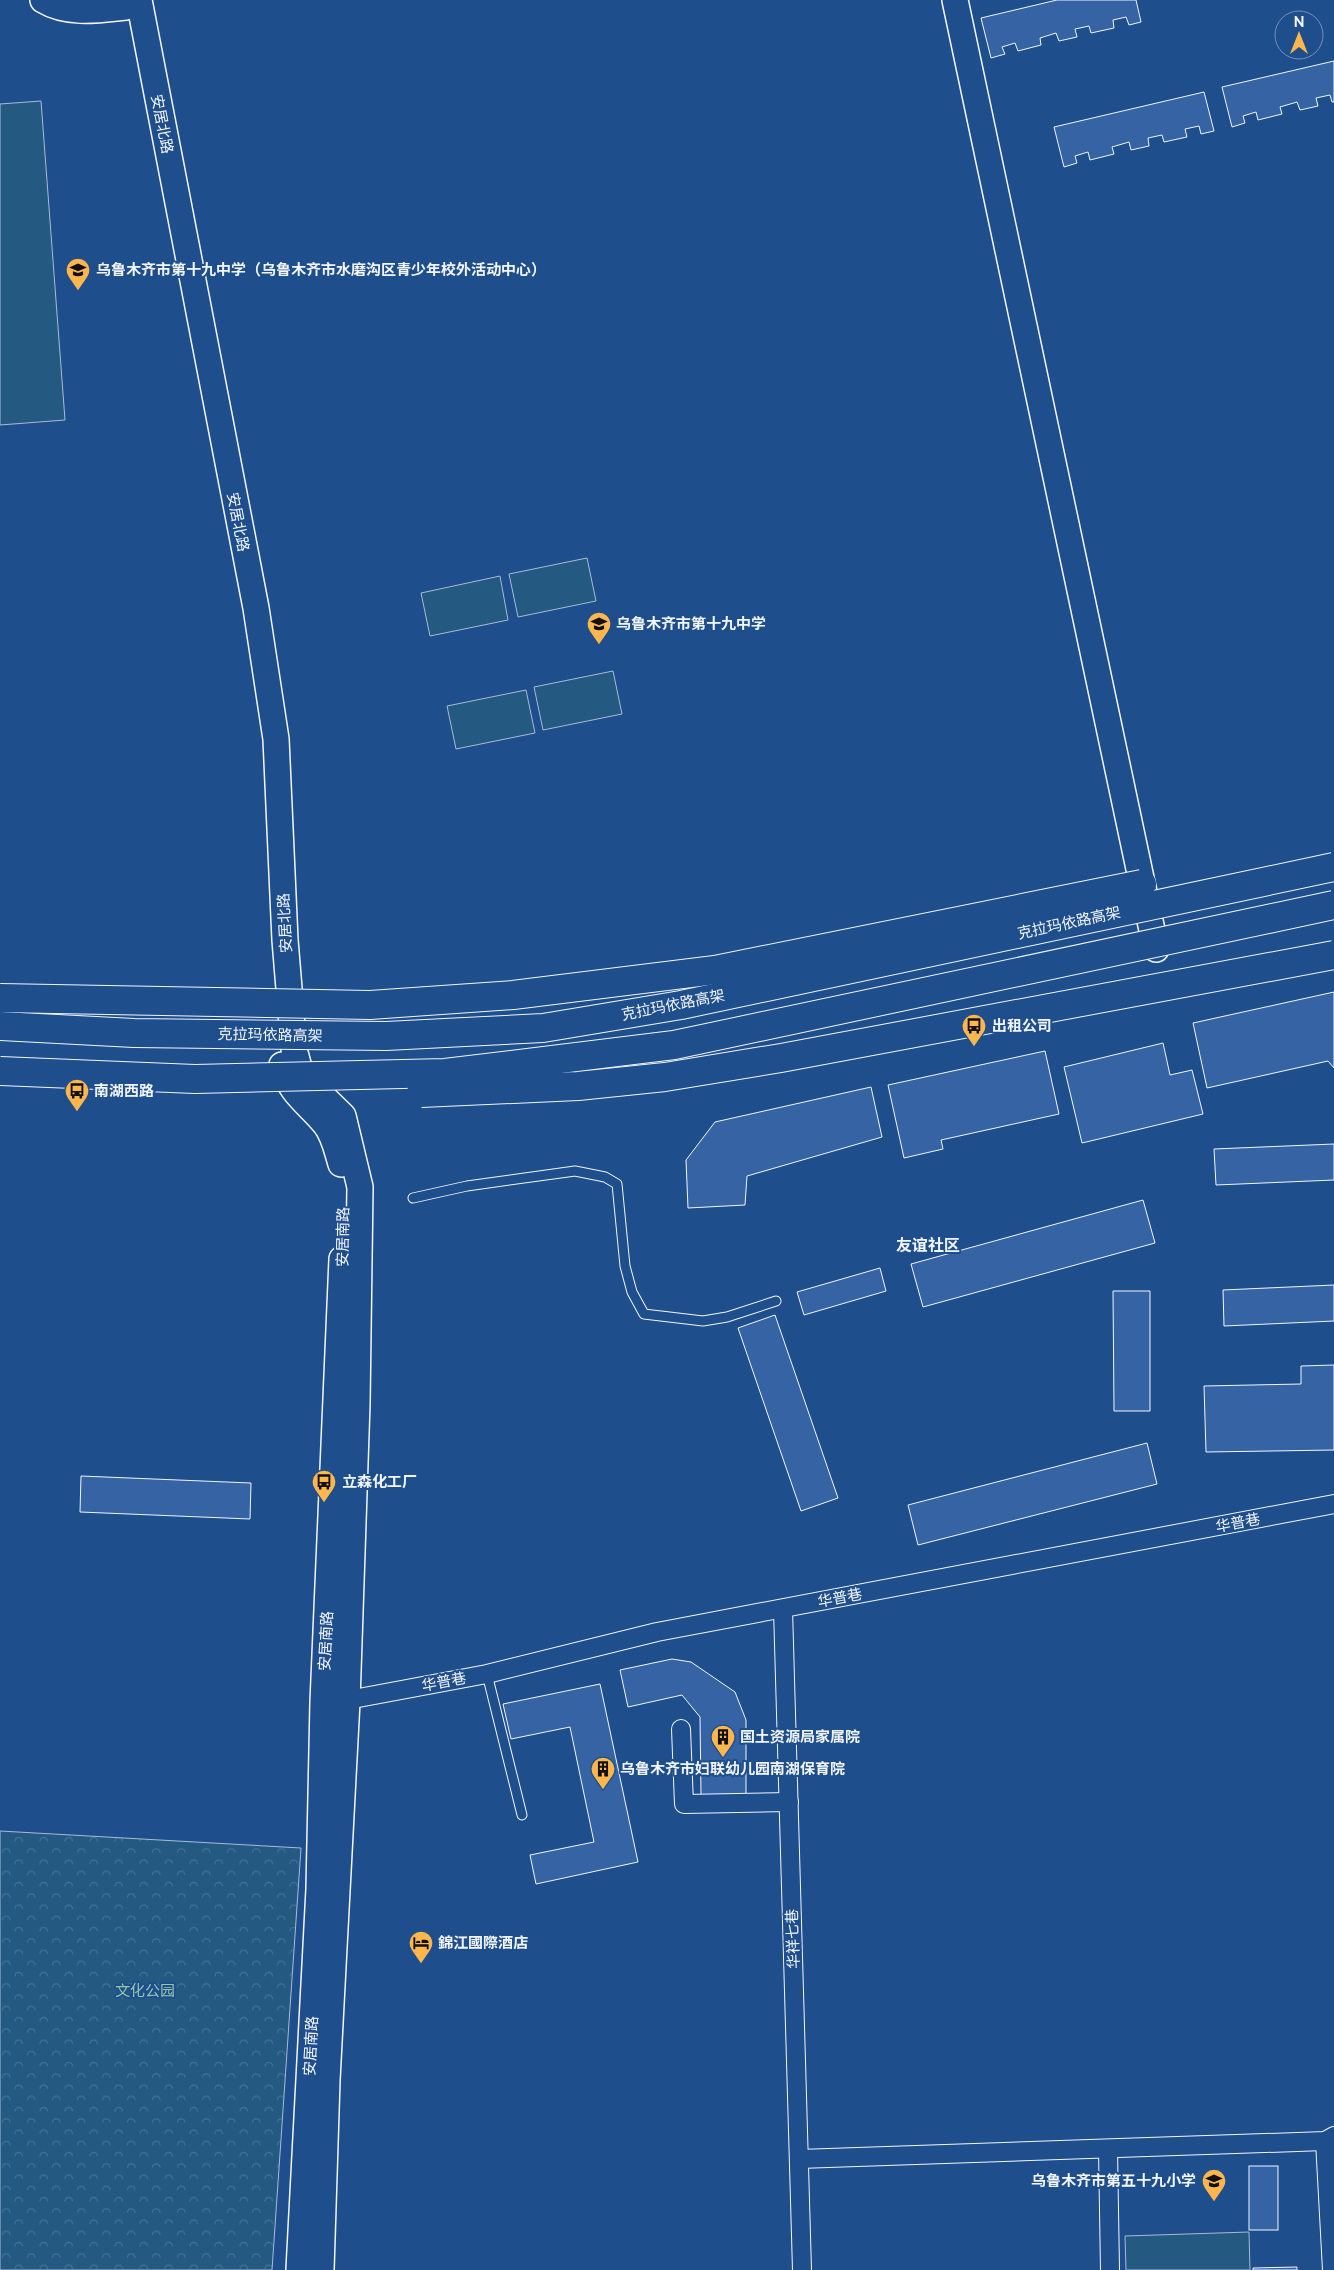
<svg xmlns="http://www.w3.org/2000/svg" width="1334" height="2270" font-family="Raleway,'Noto Sans SC',sans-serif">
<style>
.park{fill:url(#park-crowns);stroke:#a8bbd7}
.pitch{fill:#245a82;stroke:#a8bbd7}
.building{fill:#3563a3;stroke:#f2f6ff}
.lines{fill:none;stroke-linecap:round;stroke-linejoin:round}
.lane-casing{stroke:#f2f6ff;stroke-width:11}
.street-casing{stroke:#f2f6ff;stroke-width:20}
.secondary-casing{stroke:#f2f6ff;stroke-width:28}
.lane{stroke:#1f4e8c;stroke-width:9}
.street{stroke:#1f4e8c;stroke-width:18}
.secondary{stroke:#1f4e8c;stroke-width:25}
.highway-bridge-casing{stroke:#f2f6ff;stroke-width:30;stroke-linecap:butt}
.highway-bridge{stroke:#1f4e8c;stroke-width:28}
.labels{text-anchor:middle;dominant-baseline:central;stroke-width:4;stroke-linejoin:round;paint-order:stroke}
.street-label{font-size:15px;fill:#f2f6ff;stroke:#1f4e8c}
.poi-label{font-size:15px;font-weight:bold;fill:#f2f6ff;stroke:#1f4e8c;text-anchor:start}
.park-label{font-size:15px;fill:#97c8a6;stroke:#1f4e8c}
.neighbourhood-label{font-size:16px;font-weight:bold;fill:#f2f6ff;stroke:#1f4e8c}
</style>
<defs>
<pattern id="park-crowns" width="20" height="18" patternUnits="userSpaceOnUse" patternTransform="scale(1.25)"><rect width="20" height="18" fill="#245a82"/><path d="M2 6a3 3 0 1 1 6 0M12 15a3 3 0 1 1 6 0" fill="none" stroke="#447295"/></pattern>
</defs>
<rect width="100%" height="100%" fill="#1f4e8c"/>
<!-- park -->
<path class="park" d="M 0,1831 L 301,1848 L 272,2270 L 0,2270 Z"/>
<!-- pitch -->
<g class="pitch">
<path d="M 41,101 L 65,420 L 0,425 L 0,104 Z"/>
<path d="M 587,558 L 596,601 L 518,617 L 509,574 Z"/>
<path d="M 500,576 L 508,620 L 430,636 L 421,593 Z"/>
<path d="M 613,671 L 622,714 L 543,730 L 534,687 Z"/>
<path d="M 526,690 L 535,733 L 456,749 L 447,706 Z"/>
<path d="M 1249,2232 L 1250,2270 L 1126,2270 L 1125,2236 Z"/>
</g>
<!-- building -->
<g class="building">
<path d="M 1057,0 L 1136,0 L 1141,22 L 1129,25 L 1126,17 L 1113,20 L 1114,28 L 1091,33 L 1089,26 L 1075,29 L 1077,37 L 1059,41 L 1056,33 L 1040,38 L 1041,45 L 1018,51 L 1015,43 L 1002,47 L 1005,54 L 991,58 L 981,18 Z"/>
<path d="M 1334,61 L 1334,102 L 1332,102 L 1330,95 L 1316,98 L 1318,106 L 1300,110 L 1297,102 L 1280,107 L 1282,114 L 1258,120 L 1256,112 L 1243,116 L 1245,123 L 1232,127 L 1222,87 Z"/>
<path d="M 1204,92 L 1214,131 L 1201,134 L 1199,126 L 1185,129 L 1187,137 L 1164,142 L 1162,135 L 1148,138 L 1149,146 L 1131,150 L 1129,142 L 1112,147 L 1114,154 L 1090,160 L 1088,152 L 1075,156 L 1077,163 L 1064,167 L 1054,127 Z"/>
<path d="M 1334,992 L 1334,1068 L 1328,1061 L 1207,1088 L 1193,1023 Z"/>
<path d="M 1163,1043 L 1170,1075 L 1192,1070 L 1203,1114 L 1082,1143 L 1064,1067 Z"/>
<path d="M 1045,1051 L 1059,1114 L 941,1140 L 943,1149 L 904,1158 L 888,1085 Z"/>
<path d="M 871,1087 L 882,1137 L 747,1176 L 745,1205 L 688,1208 L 686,1160 L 715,1122 Z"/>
<path d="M 1334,1144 L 1334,1180 L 1216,1185 L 1214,1149 Z"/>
<path d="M 1143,1200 L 1155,1243 L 923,1307 L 911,1264 Z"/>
<path d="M 880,1268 L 886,1291 L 804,1315 L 797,1292 Z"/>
<path d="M 1334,1285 L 1334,1321 L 1224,1326 L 1223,1290 Z"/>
<path d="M 1113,1291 L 1150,1291 L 1150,1411 L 1114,1411 Z"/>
<path d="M 775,1315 L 838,1498 L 801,1511 L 738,1328 Z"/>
<path d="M 1334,1365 L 1334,1450 L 1206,1452 L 1204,1386 L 1301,1384 L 1301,1366 Z"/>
<path d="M 1147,1443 L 1157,1484 L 918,1545 L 908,1505 Z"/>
<path d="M 81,1476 L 251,1483 L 250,1519 L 80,1512 Z"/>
<path d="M 672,1659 L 691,1662 L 735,1692 L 746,1720 L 746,1795 L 701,1795 L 700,1717 L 682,1695 L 628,1707 L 620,1670 Z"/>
<path d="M 600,1684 L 638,1862 L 536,1884 L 530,1855 L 594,1842 L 570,1727 L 511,1739 L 503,1704 Z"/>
<rect x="1249" y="2166" width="29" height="64"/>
<path d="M 1297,2267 L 1297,2270 L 1253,2270 L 1253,2268 Z"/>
</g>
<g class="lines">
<defs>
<g id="lane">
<path d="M 413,1198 L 467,1186 L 575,1171 L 605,1177 L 617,1184 L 625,1266 L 632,1292 L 644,1314 L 703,1321 L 727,1317 L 776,1301"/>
<path d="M 487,1674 L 522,1815"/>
</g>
<g id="street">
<path d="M 783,1609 L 802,2270"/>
<path d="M 337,1702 L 487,1674 L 657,1632 L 1334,1504"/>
<path d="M 681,1729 L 684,1804 L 789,1802"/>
<path d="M 1325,2141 L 1332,2270"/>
<path d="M 1108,2149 L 1110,2270"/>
<path d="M 799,2159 L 1325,2141 L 1334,2136"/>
</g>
<g id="secondary">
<path d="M 43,0 C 68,15 98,10 126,7"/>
<path d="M 139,0 L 256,608 L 276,739 L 285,940 L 294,1049 L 301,1075 L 343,1116 L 360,1187 L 357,1403 L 347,1701 L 327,2080 L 321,2270"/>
<path d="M 955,0 L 1156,949"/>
<path d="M 282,1065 C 290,1094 308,1103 325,1124 C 334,1135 337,1151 341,1164"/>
<path d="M 299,2270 L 319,1889 L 323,1702 L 342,1259"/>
</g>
</defs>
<!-- lane casing -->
<use href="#lane" class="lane-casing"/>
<!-- street casing -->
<use href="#street" class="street-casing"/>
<!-- secondary casing -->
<use href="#secondary" class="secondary-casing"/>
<!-- lane -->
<use href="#lane" class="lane"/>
<!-- street -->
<use href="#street" class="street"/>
<!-- secondary -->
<use href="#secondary" class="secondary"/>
<defs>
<g id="highway-bridge">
<path d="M 0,998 L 370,1005 L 513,995 L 715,970 L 1142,884"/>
<path d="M 0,1026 L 134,1033 L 386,1036 L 543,1028 L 681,1005 L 1334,867"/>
<path d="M 0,1071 L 195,1079 L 445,1073 L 674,1045 L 1334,905"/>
<path d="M 421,1093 L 578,1086 L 665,1077 L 781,1058 L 1334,955"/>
</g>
</defs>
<!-- highway-bridge casing -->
<use href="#highway-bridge" class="highway-bridge-casing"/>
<!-- highway-bridge -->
<use href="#highway-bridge" class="highway-bridge"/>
</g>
<!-- icons -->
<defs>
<symbol id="school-pin" viewBox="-11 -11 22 30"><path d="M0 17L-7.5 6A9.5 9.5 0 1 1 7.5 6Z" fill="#ffb74d" stroke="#1f4e8c"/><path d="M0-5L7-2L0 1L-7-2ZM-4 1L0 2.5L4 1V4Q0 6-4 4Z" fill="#111"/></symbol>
<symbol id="bus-pin" viewBox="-11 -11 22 30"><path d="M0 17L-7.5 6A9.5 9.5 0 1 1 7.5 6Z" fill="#ffb74d" stroke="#1f4e8c"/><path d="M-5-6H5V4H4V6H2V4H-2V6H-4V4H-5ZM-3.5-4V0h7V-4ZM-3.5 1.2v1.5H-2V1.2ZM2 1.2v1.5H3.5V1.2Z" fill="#111"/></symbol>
<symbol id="building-pin" viewBox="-11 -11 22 30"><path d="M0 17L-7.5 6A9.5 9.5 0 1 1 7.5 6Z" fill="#ffb74d" stroke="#1f4e8c"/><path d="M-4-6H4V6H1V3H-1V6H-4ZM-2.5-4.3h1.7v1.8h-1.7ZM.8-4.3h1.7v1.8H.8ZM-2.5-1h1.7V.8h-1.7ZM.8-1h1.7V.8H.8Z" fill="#111"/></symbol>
<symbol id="hotel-pin" viewBox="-11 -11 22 30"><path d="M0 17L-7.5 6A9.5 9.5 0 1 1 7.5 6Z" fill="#ffb74d" stroke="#1f4e8c"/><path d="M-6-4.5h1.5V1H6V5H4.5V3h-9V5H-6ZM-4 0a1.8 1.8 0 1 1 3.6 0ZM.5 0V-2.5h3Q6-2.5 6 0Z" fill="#111"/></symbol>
</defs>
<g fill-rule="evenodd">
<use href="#school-pin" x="64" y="256" width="28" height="38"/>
<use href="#school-pin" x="585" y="610" width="28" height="38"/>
<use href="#bus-pin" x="960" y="1012" width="28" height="38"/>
<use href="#bus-pin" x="63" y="1077" width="28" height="38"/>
<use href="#bus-pin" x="310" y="1468" width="28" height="38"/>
<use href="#building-pin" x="709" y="1723" width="28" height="38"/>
<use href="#building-pin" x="589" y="1755" width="28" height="38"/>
<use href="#hotel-pin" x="407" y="1929" width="28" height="38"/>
<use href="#school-pin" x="1200" y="2167" width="28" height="38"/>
</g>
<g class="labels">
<!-- street labels -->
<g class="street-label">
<text transform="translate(162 124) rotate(79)">安居北路</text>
<text transform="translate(238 522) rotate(79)">安居北路</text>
<text transform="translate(285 923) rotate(-93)">安居北路</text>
<text transform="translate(1069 923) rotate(-12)">克拉玛依路高架</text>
<text transform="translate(673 1005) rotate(-11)">克拉玛依路高架</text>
<text transform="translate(270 1035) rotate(1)">克拉玛依路高架</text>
<text transform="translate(343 1237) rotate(-89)">安居南路</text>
<text transform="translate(1238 1523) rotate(-11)">华普巷</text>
<text transform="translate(840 1598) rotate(-11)">华普巷</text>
<text transform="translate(326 1641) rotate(-87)">安居南路</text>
<text transform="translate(444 1682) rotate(-11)">华普巷</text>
<text transform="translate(793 1939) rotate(-92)">华祥七巷</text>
<text transform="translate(311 2046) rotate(-87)">安居南路</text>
</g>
<!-- poi labels -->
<g class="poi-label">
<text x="96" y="270">乌鲁木齐市第十九中学（乌鲁木齐市水磨沟区青少年校外活动中心）</text>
<text x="616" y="624">乌鲁木齐市第十九中学</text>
<text x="992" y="1026">出租公司</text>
<text x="94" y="1091">南湖西路</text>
<text x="342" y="1482">立森化工厂</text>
<text x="740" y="1737">国土资源局家属院</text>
<text x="620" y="1769">乌鲁木齐市妇联幼儿园南湖保育院</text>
<text x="438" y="1943">錦江國際酒店</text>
<text x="1196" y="2181" text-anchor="end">乌鲁木齐市第五十九小学</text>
</g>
<!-- park labels -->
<g class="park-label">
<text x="145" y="1991">文化公园</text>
</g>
<!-- neighbourhood labels -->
<g class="neighbourhood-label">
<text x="928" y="1245">友谊社区</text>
</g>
</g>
<!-- north arrow -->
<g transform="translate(1299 35)"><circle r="24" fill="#1f4e8c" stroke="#7391ba"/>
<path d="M0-4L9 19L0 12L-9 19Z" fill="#ffb74d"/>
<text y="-8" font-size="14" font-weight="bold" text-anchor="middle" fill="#f2f6ff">N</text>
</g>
</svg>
